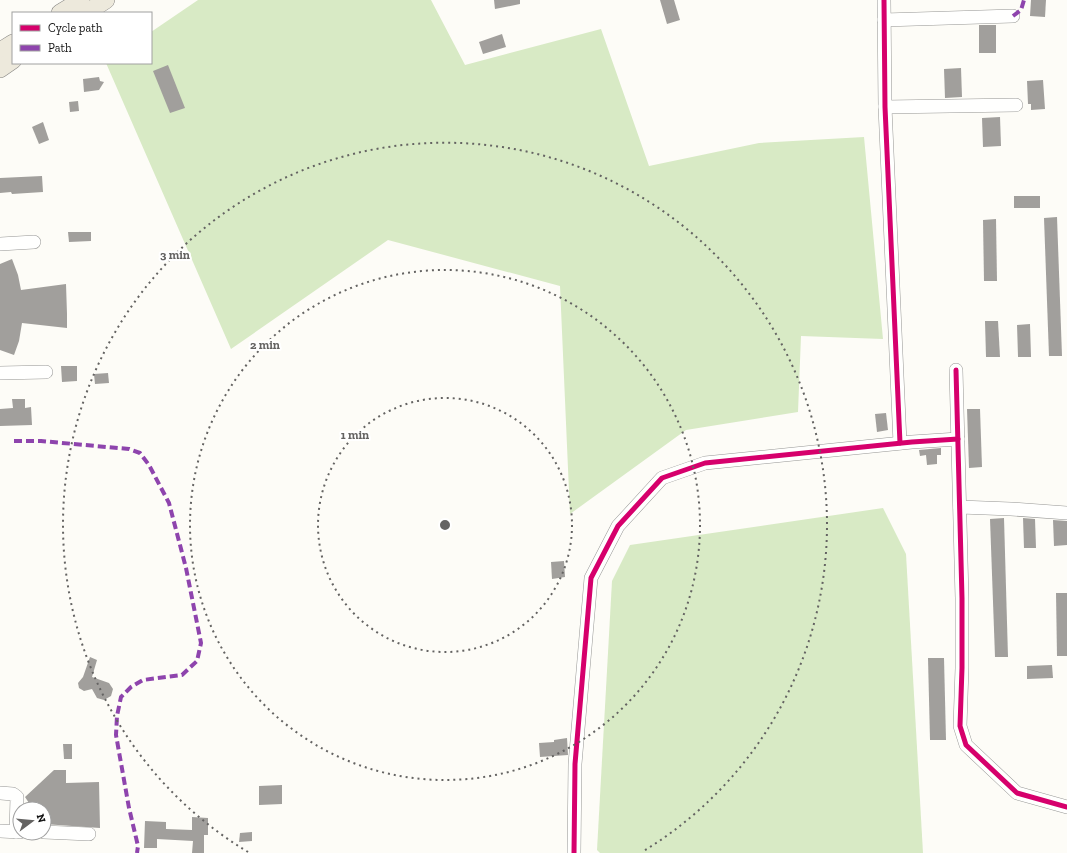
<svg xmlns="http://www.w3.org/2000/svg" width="1067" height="853" font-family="'Zilla Slab',serif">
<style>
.forest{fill:#d8eac5}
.building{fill:#a19f9c}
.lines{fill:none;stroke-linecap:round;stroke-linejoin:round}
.minor-casing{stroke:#979795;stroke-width:14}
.major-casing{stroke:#858482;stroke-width:18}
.minor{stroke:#fffffe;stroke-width:13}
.major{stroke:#ede9dc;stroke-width:17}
.quiet{stroke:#8e44ad;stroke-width:4;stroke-dasharray:8 4;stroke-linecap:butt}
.cycleway-casing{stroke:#fff;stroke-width:8}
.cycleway{stroke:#d6006c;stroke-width:5}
.ring{fill:none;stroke:#646362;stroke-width:2;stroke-dasharray:2 4}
.centre{fill:#646362;stroke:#fff;stroke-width:2}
.ring-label{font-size:12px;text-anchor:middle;font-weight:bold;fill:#646362;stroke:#fff;stroke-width:4;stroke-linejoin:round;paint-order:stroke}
</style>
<rect width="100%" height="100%" fill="#fdfcf7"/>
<!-- forest -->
<g class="forest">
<path d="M 198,0 L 431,0 L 465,65 L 601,29 L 649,166 L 759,143 L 864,137 L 883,339 L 801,336 L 798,412 L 686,430 L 570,514 L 560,286 L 388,240 L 231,349 L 106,63 L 151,63 L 151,32 Z"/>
<path d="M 883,508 L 906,554 L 923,853 L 600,853 L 597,850 L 612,581 L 630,545 Z"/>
</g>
<!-- building -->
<g class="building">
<path d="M 494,0 L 520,0 L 520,4 L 495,9 Z"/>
<path d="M 660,0 L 674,0 L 680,20 L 667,24 Z"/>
<path d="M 1031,0 L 1046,0 L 1045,17 L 1030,16 Z"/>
<rect x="979" y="25" width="17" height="28"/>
<path d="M 502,34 L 506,47 L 483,54 L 479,42 Z"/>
<path d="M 168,65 L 185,108 L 170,113 L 153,71 Z"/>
<path d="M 961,68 L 962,97 L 945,98 L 944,69 Z"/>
<path d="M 99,77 L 100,81 L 104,82 L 99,90 L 84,92 L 83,79 Z"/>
<path d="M 1043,80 L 1045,109 L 1031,110 L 1031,104 L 1028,104 L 1027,81 Z"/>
<path d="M 78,101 L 79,111 L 70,112 L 69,102 Z"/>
<path d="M 1000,117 L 1001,146 L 983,147 L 982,118 Z"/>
<path d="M 43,122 L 49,140 L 39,144 L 32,127 Z"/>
<path d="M 42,176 L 43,192 L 12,194 L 11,192 L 0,193 L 0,178 Z"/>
<rect x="1014" y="196" width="26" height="12"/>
<path d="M 1057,217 L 1062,356 L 1049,356 L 1044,218 Z"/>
<path d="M 996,219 L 997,281 L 984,281 L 983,220 Z"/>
<path d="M 68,232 L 91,232 L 91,241 L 69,242 Z"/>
<path d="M 12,259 L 18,275 L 21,290 L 66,284 L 67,314 L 67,328 L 22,323 L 19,341 L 14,355 L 0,350 L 0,264 Z"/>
<path d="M 985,321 L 998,321 L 1000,357 L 986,357 Z"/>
<path d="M 1030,324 L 1031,357 L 1018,357 L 1017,325 Z"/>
<path d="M 61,366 L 77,366 L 77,381 L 62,382 Z"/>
<path d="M 108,373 L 109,383 L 95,384 L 94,374 Z"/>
<path d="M 12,399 L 25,399 L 25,408 L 31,407 L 32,425 L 0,426 L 0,409 L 13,408 Z"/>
<path d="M 967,409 L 980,409 L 982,467 L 969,468 Z"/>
<path d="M 886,413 L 888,430 L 877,432 L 875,414 Z"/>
<path d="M 941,448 L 941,455 L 937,455 L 937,464 L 927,465 L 926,455 L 920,456 L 919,450 Z"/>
<path d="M 1004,518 L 1008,657 L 995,657 L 990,519 Z"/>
<path d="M 1023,518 L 1035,519 L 1036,548 L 1024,548 Z"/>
<path d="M 1053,520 L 1067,521 L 1067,545 L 1054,546 Z"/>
<path d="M 564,561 L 565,577 L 552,579 L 551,562 Z"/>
<path d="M 1056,593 L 1067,593 L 1067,656 L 1057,656 Z"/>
<path d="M 90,657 L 97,660 L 92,677 L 109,683 L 113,689 L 111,696 L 104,700 L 97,698 L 92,689 L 84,691 L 79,688 L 78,683 L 83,677 Z"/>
<path d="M 928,658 L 944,658 L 946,740 L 930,740 Z"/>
<path d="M 1052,665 L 1053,678 L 1027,679 L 1027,666 Z"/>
<path d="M 567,738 L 568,755 L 540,757 L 539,743 L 554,742 L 554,740 Z"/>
<path d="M 63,744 L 72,744 L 72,759 L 64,759 Z"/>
<path d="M 54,770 L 66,770 L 66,783 L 99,782 L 100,828 L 44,824 L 44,809 L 29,809 L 29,803 L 25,797 Z"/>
<path d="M 282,785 L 282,804 L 259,805 L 259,786 Z"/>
<path d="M 192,817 L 208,818 L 208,835 L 204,835 L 204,853 L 192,853 L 193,841 L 157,839 L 157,848 L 144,848 L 145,821 L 166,822 L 166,829 L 192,830 Z"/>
<path d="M 252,832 L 252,841 L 239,842 L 240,833 Z"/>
</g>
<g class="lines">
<defs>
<g id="minor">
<path d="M 884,0 L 885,107 L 900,443"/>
<path d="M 884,20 L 1013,16"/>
<path d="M 885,107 L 1016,105"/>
<path d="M 0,244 L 34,242"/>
<path d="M 956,370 L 962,598 L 962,668 L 960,726 L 966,745 L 1017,793 L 1067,807"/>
<path d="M 0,373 L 46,372"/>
<path d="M 960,507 L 1011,509 L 1067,513"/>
<path d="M 0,793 L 13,794 L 17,797 L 16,832"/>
<path d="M 0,831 L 20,832"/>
<path d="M 44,832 L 89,834"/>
<path d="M 574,853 L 575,764 L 591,578 L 618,526 L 662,478 L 705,463 L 912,442 L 958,439"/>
</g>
<g id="major">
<path d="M 60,13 L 81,0"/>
<path d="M 86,13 L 106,0"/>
<path d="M 0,51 L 13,43"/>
<path d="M 0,69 L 13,60"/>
</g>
</defs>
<!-- minor casing -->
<use href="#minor" class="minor-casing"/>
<!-- major casing -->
<use href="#major" class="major-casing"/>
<!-- minor -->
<use href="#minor" class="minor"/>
<!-- major -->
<use href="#major" class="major"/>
<!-- quiet -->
<g class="quiet">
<path d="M 1013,16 L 1021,10 L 1024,0"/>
<path d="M 14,441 L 41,441 L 129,449 L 140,453 L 149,465 L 169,503 L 186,568 L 201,643 L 197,661 L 182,675 L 143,680 L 131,687 L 121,697 L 117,716 L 116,735 L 129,808 L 138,846 L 137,853"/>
</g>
<defs>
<g id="cycleway">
<path d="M 884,0 L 885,107 L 900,443"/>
<path d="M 956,370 L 962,598 L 962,668 L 960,726 L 966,745 L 1017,793 L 1067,807"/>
<path d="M 574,853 L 575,764 L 591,578 L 618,526 L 662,478 L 705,463 L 912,442 L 958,439"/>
</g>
</defs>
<!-- cycleway casing -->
<use href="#cycleway" class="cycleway-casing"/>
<!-- cycleway -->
<use href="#cycleway" class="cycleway"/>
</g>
<!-- distance rings -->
<g class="ring">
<circle cx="445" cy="525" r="127"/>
<circle cx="445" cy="525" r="255"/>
<path d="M248 852A382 382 0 1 1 642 852"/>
</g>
<circle cx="445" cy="525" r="6" class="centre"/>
<g class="ring-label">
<text x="175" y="259">3 min</text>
<text x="265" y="349">2 min</text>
<text x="355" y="439">1 min</text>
</g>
<!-- legend -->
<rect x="12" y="12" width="140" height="52" fill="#ffffff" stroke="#a0a0a0"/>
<rect x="20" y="25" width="20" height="6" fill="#d6006c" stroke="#a0a0a0"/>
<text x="48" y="32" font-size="12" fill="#111111">Cycle path</text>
<rect x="20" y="45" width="20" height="6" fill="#8e44ad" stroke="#a0a0a0"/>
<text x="48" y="52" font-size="12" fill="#111111">Path</text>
<!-- north arrow -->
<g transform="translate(32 821) rotate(74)"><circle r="19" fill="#ffffff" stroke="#a0a0a0"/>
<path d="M0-3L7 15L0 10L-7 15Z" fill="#646362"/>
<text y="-6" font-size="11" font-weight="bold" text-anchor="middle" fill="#111111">N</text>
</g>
</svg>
